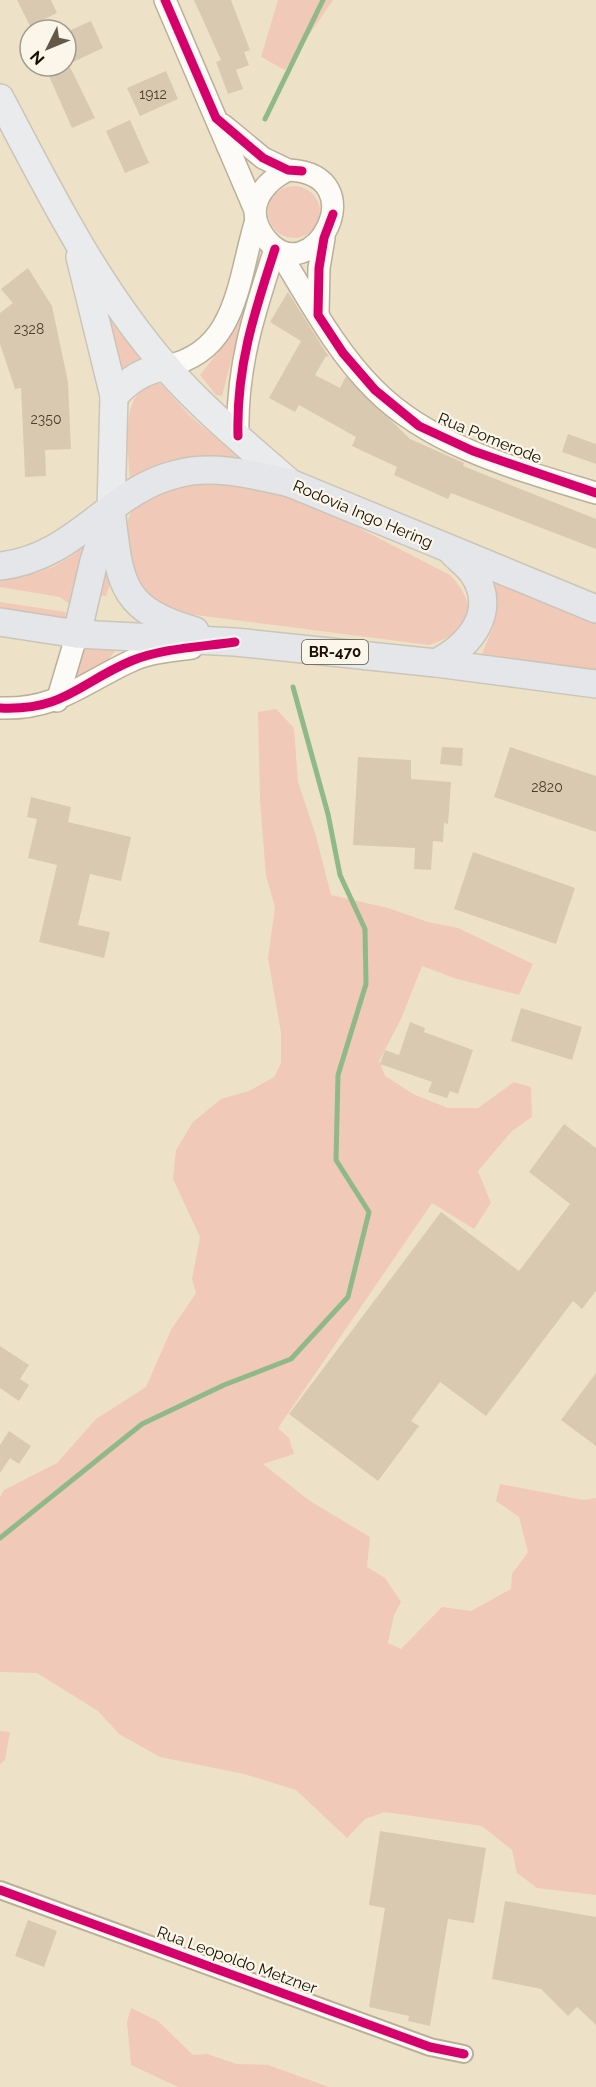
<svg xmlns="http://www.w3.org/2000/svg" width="596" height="2087" font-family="Raleway,sans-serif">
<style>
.green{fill:#f1c9b8}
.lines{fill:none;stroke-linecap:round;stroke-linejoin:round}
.stream{stroke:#90b98a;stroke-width:5}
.building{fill:#d9c9b0}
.minor-casing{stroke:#bab099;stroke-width:20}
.tertiary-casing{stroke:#bab099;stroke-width:24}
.primary-casing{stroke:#cbc5b8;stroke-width:30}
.trunk-casing{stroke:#cbc5b8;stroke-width:30}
.minor{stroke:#fcfbf7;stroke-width:16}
.tertiary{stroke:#fcfbf7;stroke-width:21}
.primary{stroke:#eaebec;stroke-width:27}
.trunk{stroke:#e4e6e9;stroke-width:27}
.cycleway-casing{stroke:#fbf6ea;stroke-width:13}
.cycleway{stroke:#d6006c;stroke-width:9}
.labels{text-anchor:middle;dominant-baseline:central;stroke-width:4.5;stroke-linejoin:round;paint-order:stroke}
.number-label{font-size:14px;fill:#493e2c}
.shield{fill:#fbf6ea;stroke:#5d5446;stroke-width:1.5}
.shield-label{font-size:15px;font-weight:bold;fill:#190f00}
.street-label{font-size:16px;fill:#190f00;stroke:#fbf6ea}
</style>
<rect width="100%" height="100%" fill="#ede2c7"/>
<!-- green -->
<g class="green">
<path d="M 278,0 L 333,0 L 285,70 L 261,57 Z"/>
<circle cx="294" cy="212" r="26"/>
<path d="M 255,247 L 264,262 L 248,297 L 222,396 L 216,395 L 200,375 L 230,337 L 238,321 Z"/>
<path d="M 95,281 L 145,360 L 121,378 Z"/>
<path d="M 153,384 L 161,384 L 189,415 L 241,459 L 205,457 L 130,480 C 129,452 118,394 153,384 Z"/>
<path d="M 218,479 L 291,493 L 450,575 C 481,608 472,632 429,645 L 172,612 C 163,606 149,600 142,591 C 125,570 116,515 143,499 C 166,487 194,483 218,479 Z"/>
<path d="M 83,547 L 75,608 L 60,597 L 0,587 L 0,580 C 32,577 59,568 83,547 Z"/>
<path d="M 107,550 L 112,580 L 106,596 L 94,596 Z"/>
<path d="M 495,582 L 596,622 L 596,675 L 482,654 L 493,627 Z"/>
<path d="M 0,602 L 66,612 L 65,619 L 0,611 Z"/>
<path d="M 86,646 L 116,650 L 107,661 L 76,677 Z"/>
<path d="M 276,709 L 294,728 L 298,782 L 316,836 L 331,895 L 388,908 L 428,922 L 458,928 L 533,964 L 519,995 L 454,978 L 422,966 L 401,1019 L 379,1061 L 385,1076 L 415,1095 L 448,1108 L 478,1108 L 514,1082 L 531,1087 L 532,1117 L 512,1131 L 478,1171 L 491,1203 L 474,1229 L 432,1203 L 278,1428 L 289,1438 L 294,1454 L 263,1464 L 310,1501 L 370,1537 L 367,1567 L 385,1578 L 401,1602 L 394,1615 L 388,1643 L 401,1649 L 442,1607 L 471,1611 L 511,1589 L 512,1574 L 528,1552 L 519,1517 L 496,1501 L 500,1484 L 584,1500 L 596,1498 L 596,1895 L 537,1888 L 517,1873 L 512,1850 L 482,1826 L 385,1812 L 365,1819 L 347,1838 L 296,1790 L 244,1774 L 160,1757 L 119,1734 L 98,1711 L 37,1673 L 0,1672 L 0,1497 L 4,1490 L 57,1463 L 96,1419 L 146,1387 L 171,1330 L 196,1293 L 192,1279 L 200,1237 L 173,1179 L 176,1150 L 193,1122 L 221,1099 L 249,1091 L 274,1077 L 281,1063 L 281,1033 L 268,958 L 275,907 L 266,876 L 260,801 L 258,712 Z"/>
<path d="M 0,1731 L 10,1732 L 5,1760 L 0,1764 Z"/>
<path d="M 131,2008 L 158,2021 L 193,2055 L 207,2054 L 237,2064 L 268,2065 L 329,2087 L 178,2087 L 131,2065 L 127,2022 Z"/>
</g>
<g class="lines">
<!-- stream -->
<g class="stream">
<path d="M 265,119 L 323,0"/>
<path d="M 0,1538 L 142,1424 L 224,1385 L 291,1359 L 348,1297 L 369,1212 L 336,1160 L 338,1075 L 366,984 L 365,929 L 340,875 L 328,814 L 293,687"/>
</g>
</g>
<!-- building -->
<g class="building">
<path d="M 17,0 L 51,0 L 57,13 L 30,26 Z"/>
<path d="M 194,0 L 231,0 L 250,50 L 244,52 L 249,65 L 236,70 L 243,89 L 228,94 L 216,62 L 221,60 Z"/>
<path d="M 91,21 L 103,48 L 73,62 L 66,45 L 66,32 Z"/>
<path d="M 70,67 L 95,118 L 72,128 L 49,76 Z"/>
<path d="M 166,71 L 178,99 L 140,116 L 127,88 Z"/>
<path d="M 130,120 L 149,163 L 125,173 L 106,131 Z"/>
<path d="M 28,268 L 52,306 L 68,382 L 71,449 L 45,450 L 46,476 L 25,477 L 21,388 L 15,389 L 0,344 L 0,313 L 13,303 L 1,289 Z"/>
<path d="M 288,292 L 329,357 L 326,356 L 315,375 L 340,388 L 346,376 L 410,439 L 464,463 L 463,466 L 596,519 L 596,549 L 451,493 L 448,499 L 394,475 L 397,467 L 352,446 L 356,437 L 299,405 L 295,412 L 269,398 L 301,341 L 270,322 Z"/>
<path d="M 568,434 L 596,444 L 596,464 L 562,452 Z"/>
<path d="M 442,747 L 463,748 L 462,766 L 440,764 Z"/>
<path d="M 510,747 L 596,776 L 596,832 L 494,797 Z"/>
<path d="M 358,757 L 411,760 L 411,779 L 451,782 L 448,824 L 444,823 L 443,842 L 433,841 L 431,870 L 414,869 L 415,848 L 353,845 Z"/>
<path d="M 31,797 L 71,807 L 68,822 L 131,837 L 121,881 L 90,874 L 78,925 L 110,932 L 104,958 L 39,942 L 57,865 L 28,858 L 37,819 L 27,817 Z"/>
<path d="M 473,852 L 575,888 L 556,944 L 454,909 Z"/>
<path d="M 521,1008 L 582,1027 L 572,1060 L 511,1041 Z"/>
<path d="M 410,1022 L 425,1028 L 424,1032 L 473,1050 L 458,1094 L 450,1091 L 447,1098 L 428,1092 L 432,1082 L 380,1064 L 385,1050 L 399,1055 Z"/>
<path d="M 564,1124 L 596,1148 L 596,1291 L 582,1309 L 573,1301 L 486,1416 L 440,1382 L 411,1421 L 419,1426 L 378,1481 L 289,1414 L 441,1212 L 519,1271 L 570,1204 L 529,1172 Z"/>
<path d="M 0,1346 L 29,1365 L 20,1379 L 29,1385 L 19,1401 L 0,1388 Z"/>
<path d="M 596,1373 L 596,1446 L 561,1420 Z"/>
<path d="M 9,1431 L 31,1446 L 19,1464 L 10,1458 L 0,1473 L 0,1445 Z"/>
<path d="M 380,1831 L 486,1848 L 474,1923 L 448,1919 L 430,2026 L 408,2021 L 409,2016 L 369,2007 L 385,1908 L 369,1905 Z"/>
<path d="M 505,1901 L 596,1917 L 596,2025 L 577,2007 L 568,2016 L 541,1989 L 492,1979 Z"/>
<path d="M 28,1920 L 57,1931 L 44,1967 L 15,1956 Z"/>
</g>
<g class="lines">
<defs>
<path id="minor" d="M 0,1890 L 430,2047 L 464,2054"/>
<g id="tertiary">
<path d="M 165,0 L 255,210"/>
<path d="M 223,125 L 263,158 L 288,170"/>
<path d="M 288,170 C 378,174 311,295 266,239 C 243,211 260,184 288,170 Z"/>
<path d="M 278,250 C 308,298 334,349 374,389 C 431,447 520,470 596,493"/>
<path d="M 318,314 L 319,268 L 324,238"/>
<path d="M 166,366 C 238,352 238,278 256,220"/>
<path d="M 238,436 C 236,368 254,313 275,249"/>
<path d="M 57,701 L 77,634"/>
<path d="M 0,708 C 56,710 82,684 129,662 C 149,652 171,651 192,648"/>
</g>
<g id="primary">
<path d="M 0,98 C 49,191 97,288 167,368 C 204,410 248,446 290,483"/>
<path d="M 80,257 L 114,396 L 111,510"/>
<path d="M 114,396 C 130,379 143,371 166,366"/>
</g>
<g id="trunk">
<path d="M 111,510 C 120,581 118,609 195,631"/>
<path d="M 0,566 C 76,558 109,490 177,474 C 214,464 254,475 290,483 L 596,609"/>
<path d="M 0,622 L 77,634 L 235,642 L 436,663 L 596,684"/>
<path d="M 77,634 L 94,561 L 109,516"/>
<path d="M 436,663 C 469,646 499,612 473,573 C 468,566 459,559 453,553"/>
</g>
</defs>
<!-- minor casing -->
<use href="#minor" class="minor-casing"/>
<!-- tertiary casing -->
<use href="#tertiary" class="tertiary-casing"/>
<!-- primary casing -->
<use href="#primary" class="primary-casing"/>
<!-- trunk casing -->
<use href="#trunk" class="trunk-casing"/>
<!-- minor -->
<use href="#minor" class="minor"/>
<!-- tertiary -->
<use href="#tertiary" class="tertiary"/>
<!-- primary -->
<use href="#primary" class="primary"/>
<!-- trunk -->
<use href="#trunk" class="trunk"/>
<defs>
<g id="cycleway">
<path d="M 165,0 L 216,118 L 263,158 L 288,170 L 302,171"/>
<path d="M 333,214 L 324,238 L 319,268 L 318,315 L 343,353 L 375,390 L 419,426 L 473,451 L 596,493"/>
<path d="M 238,436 C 236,368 254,313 275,249"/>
<path d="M 0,708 C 64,711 79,683 131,661 C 163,648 201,647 235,642"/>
<path d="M 0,1890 L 430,2047 L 464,2054"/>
</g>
</defs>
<!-- cycleway casing -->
<use href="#cycleway" class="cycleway-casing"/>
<!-- cycleway -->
<use href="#cycleway" class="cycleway"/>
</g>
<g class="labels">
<!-- number labels -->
<g class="number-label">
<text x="153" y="94">1912</text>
<text x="29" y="329">2328</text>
<text x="46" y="419">2350</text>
<text x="547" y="787">2820</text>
</g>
<!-- shield labels -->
<rect class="shield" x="302" y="640" width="66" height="24" rx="4.5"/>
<g class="shield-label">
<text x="335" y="652">BR-470</text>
</g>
<!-- street labels -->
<g class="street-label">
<text transform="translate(490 438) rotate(22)">Rua Pomerode</text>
<text transform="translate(363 514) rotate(23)">Rodovia Ingo Hering</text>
<text transform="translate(237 1960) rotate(20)">Rua Leopoldo Metzner</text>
</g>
</g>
<!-- north arrow -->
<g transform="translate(48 48) rotate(227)"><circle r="28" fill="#fbf6ea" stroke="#a19a8c" stroke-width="1.5"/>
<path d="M0-4.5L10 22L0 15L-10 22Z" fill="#635946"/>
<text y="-9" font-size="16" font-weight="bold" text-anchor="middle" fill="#190f00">N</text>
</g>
</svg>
